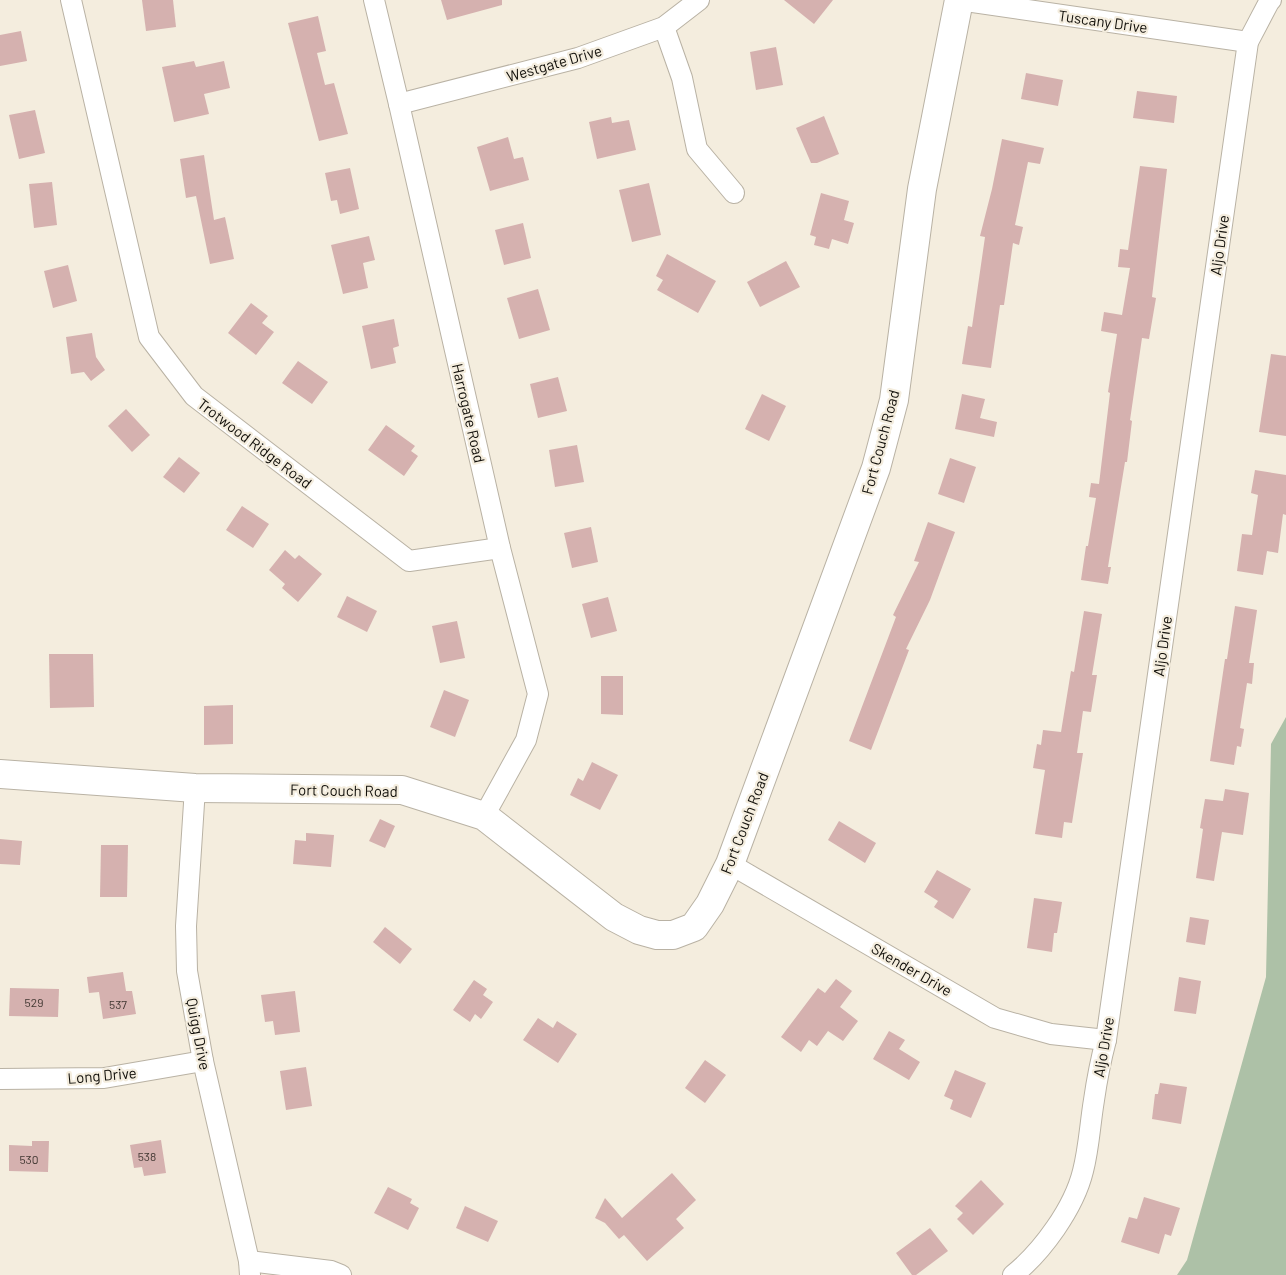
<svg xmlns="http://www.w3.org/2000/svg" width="1286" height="1275" font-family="Barlow,sans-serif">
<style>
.forest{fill:#adc1a7}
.building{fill:#d5b1af}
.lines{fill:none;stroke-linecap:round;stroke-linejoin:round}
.street-casing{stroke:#b9b2a4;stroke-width:22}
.secondary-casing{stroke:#b9b2a4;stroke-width:30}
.street{stroke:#fff;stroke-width:20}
.secondary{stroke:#fff;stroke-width:28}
.labels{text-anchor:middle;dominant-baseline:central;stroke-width:4.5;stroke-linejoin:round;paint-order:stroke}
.number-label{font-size:12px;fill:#413732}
.street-label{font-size:15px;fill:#100e09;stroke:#f4edde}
</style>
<rect width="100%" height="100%" fill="#f4edde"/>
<!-- forest -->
<path class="forest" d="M 1286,717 L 1286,1275 L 1177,1275 L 1187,1260 L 1266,977 L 1271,744 Z"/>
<!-- building -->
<g class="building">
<path d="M 142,0 L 173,0 L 176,27 L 146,31 Z"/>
<path d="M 441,0 L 502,0 L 502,5 L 447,20 Z"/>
<path d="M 784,0 L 833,0 L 814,24 Z"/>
<path d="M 318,16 L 326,51 L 317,53 L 325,85 L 334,83 L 348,134 L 319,141 L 288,23 Z"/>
<path d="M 21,31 L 27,61 L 0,66 L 0,35 Z"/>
<path d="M 776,47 L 783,85 L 756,90 L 750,52 Z"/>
<path d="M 194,61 L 196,67 L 224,61 L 230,88 L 204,94 L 209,114 L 174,122 L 162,67 Z"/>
<path d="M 1026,73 L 1063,80 L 1058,106 L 1021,99 Z"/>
<path d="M 1137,91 L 1177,96 L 1174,123 L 1133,118 Z"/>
<path d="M 35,110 L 45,153 L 19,159 L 9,115 Z"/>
<path d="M 824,116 L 839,154 L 817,163 L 811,163 L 796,128 Z"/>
<path d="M 611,117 L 612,123 L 629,120 L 636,150 L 597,159 L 589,122 Z"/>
<path d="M 508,137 L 514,159 L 523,157 L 529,180 L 490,191 L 477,147 Z"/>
<path d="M 1002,139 L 1044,148 L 1040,164 L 1028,162 L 1015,225 L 1023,227 L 1019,245 L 1013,243 L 1004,305 L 1000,305 L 991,368 L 962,364 L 968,326 L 972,327 L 985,237 L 980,236 L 992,189 Z"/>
<path d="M 204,155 L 214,220 L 225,217 L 234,259 L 210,264 L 196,196 L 186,198 L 180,159 Z"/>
<path d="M 1140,166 L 1167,169 L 1152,297 L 1156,298 L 1149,339 L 1142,338 L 1130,420 L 1132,421 L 1127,462 L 1125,462 L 1108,567 L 1111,567 L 1108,584 L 1081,580 L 1086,546 L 1088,546 L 1096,498 L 1089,497 L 1091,483 L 1099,484 L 1110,393 L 1108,392 L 1117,334 L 1101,331 L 1104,312 L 1122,315 L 1130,268 L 1118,267 L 1120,249 L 1128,250 Z"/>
<path d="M 350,168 L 359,209 L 340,214 L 337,200 L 331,201 L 325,173 Z"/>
<path d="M 52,182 L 57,225 L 34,228 L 29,184 Z"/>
<path d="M 649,183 L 661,235 L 632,242 L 619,190 Z"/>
<path d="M 821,193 L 849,201 L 844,220 L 854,223 L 848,244 L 832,239 L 829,249 L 814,245 L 816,237 L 810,235 Z"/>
<path d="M 523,223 L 531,258 L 504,265 L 495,230 Z"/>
<path d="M 369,236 L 375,260 L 363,263 L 368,288 L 343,294 L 331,245 Z"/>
<path d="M 667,254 L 716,281 L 698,313 L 657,290 L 663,280 L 656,276 Z"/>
<path d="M 786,261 L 800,287 L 760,307 L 747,282 Z"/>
<path d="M 68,265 L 77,301 L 53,308 L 44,271 Z"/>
<path d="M 538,289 L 550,330 L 519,339 L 507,298 Z"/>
<path d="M 251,303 L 268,316 L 262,323 L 274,332 L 256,355 L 228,333 Z"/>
<path d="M 394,319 L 399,346 L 393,348 L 396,363 L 371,369 L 362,326 Z"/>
<path d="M 92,333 L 96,357 L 105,370 L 91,381 L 84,372 L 71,374 L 66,337 Z"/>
<path d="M 1271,354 L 1286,356 L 1286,436 L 1259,432 Z"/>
<path d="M 298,361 L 328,382 L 312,404 L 282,383 Z"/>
<path d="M 558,377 L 567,411 L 538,418 L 530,384 Z"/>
<path d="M 762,394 L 786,406 L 769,441 L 745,429 Z"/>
<path d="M 962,394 L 985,399 L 980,418 L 997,422 L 994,437 L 955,429 Z"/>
<path d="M 126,409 L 150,435 L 132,452 L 108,426 Z"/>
<path d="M 386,425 L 415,446 L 411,451 L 418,456 L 404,476 L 368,450 Z"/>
<path d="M 577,445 L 584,482 L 555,487 L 549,450 Z"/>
<path d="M 179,457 L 200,473 L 184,493 L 163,477 Z"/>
<path d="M 950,458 L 976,467 L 964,503 L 938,494 Z"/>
<path d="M 1255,470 L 1286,475 L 1286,515 L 1283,514 L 1278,553 L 1267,551 L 1263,575 L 1237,571 L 1242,534 L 1252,535 L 1258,495 L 1251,493 Z"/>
<path d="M 242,506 L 269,524 L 253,548 L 226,530 Z"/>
<path d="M 928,522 L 955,532 L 930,600 L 906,649 L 909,650 L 871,750 L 849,741 L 896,617 L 893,615 L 919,562 L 914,561 Z"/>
<path d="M 591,527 L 598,562 L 572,568 L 564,533 Z"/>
<path d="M 285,550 L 295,559 L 299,555 L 322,574 L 298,602 L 282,588 L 285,584 L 269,570 Z"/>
<path d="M 347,596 L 377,611 L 367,632 L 337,617 Z"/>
<path d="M 608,597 L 617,631 L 591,638 L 582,604 Z"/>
<path d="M 1235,606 L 1257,610 L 1249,663 L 1254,663 L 1252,684 L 1247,683 L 1240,728 L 1244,729 L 1241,747 L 1237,746 L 1234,765 L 1210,761 L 1225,659 L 1227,659 Z"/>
<path d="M 1084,611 L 1102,614 L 1092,675 L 1097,675 L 1091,712 L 1083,711 L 1077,753 L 1083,753 L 1072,823 L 1064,822 L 1062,838 L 1035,834 L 1045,770 L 1033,768 L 1037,744 L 1041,745 L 1043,730 L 1061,732 L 1071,671 L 1074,672 Z"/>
<path d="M 457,621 L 465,658 L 440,663 L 432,626 Z"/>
<path d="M 49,654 L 93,654 L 94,707 L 50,708 Z"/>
<path d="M 601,676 L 623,676 L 623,715 L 601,714 Z"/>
<path d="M 444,690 L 469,700 L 455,737 L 430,727 Z"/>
<path d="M 233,705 L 233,744 L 204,745 L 204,706 Z"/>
<path d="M 592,762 L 618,775 L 600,810 L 570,795 L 578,778 L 583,781 Z"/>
<path d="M 1225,789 L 1249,793 L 1243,835 L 1222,832 L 1214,881 L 1196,878 L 1203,829 L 1200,828 L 1205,799 L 1223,801 Z"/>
<path d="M 380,819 L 395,826 L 385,848 L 369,841 Z"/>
<path d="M 839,821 L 876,843 L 865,863 L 828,840 Z"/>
<path d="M 306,833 L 334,835 L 331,867 L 293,864 L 295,840 L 306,841 Z"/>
<path d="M 0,839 L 22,841 L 20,865 L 0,864 Z"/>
<path d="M 101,845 L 128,845 L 127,897 L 100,897 Z"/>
<path d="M 937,870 L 971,889 L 953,919 L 934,907 L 938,901 L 924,892 Z"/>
<path d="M 1034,898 L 1062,902 L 1057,933 L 1054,933 L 1052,952 L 1027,948 Z"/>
<path d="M 1190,917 L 1209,920 L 1205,945 L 1186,942 Z"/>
<path d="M 385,927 L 412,949 L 400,964 L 373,942 Z"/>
<path d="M 123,972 L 126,991 L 132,991 L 136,1014 L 103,1019 L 99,992 L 89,993 L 87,977 Z"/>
<path d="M 1179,977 L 1201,981 L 1196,1014 L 1174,1011 Z"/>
<path d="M 836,979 L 852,991 L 840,1007 L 858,1021 L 843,1041 L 828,1031 L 817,1046 L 809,1040 L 801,1052 L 781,1037 L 818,988 L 825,993 Z"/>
<path d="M 474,980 L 487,989 L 483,995 L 493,1002 L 481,1019 L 475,1014 L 470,1022 L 453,1010 Z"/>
<path d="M 10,988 L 59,989 L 58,1017 L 9,1016 Z"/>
<path d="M 295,991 L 300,1032 L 275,1035 L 273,1021 L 265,1022 L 261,995 Z"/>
<path d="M 538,1018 L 553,1028 L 557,1021 L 577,1034 L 558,1063 L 523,1040 Z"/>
<path d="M 889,1031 L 905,1040 L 899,1049 L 920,1062 L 909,1080 L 873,1059 Z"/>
<path d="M 705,1060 L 726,1075 L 705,1103 L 685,1088 Z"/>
<path d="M 306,1067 L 312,1106 L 286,1110 L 280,1071 Z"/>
<path d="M 955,1070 L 986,1083 L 971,1118 L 950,1109 L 953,1100 L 944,1096 Z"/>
<path d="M 1160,1083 L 1187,1087 L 1181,1124 L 1152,1119 L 1155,1094 L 1158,1094 Z"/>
<path d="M 161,1140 L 166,1173 L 144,1176 L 142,1167 L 134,1168 L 130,1145 Z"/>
<path d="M 32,1141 L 49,1141 L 48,1172 L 9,1171 L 9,1145 L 32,1146 Z"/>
<path d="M 672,1173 L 696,1200 L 676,1219 L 684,1228 L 647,1261 L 624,1235 L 619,1239 L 605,1223 L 595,1218 L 605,1198 L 622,1218 Z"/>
<path d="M 981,1180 L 1004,1204 L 973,1235 L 957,1219 L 963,1213 L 955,1206 Z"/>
<path d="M 388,1187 L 412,1199 L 410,1203 L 419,1208 L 408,1230 L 374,1213 Z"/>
<path d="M 1144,1197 L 1180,1208 L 1171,1236 L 1165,1234 L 1159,1254 L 1121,1242 L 1129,1217 L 1137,1219 Z"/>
<path d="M 465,1206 L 498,1221 L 488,1242 L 456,1228 Z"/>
<path d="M 930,1228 L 948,1251 L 916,1275 L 912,1275 L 896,1253 Z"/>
</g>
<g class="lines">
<defs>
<g id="street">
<path d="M 71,0 L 149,337 L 194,396 L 409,561 L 500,548"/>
<path d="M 374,0 L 399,104 L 500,548 L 538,694 L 526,740 L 484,816"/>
<path d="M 959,0 L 1248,42"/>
<path d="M 664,27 L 682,78 L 697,149 L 734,193"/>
<path d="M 399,104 L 578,58 L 664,27 L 699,0"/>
<path d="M 195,788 L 186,926 L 187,971 L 203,1061 L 249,1261 L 250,1275"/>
<path d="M 730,864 L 995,1018 L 1051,1034 L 1106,1040"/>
<path d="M 0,1079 L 104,1078 L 203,1061"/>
<path d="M 249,1261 L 331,1271 L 341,1275"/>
<path d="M 1013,1275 C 1042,1252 1074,1208 1083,1171 C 1089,1148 1090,1124 1094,1100 C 1097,1079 1101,1059 1106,1040 L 1248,42 L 1269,2 L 1271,0"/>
</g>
<path id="secondary" d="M 0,774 L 195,788 L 402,790 L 484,816 L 614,917 L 639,930 L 657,935 L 673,935 L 694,927 L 710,904 L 730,864 L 876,468 L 894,400 L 922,189 L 959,0"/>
</defs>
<!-- street casing -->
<use href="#street" class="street-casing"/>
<!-- secondary casing -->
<use href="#secondary" class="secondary-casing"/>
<!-- street -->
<use href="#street" class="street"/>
<!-- secondary -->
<use href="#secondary" class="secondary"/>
</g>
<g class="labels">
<!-- number labels -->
<g class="number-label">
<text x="34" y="1002">529</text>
<text x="118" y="1004">537</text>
<text x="147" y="1156">538</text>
<text x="29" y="1159">530</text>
</g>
<!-- street labels -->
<g class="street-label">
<text transform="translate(1103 21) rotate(8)">Tuscany Drive</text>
<text transform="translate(554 63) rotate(-16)">Westgate Drive</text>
<text transform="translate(1219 245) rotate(-82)">Aljo Drive</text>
<text transform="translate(469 413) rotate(77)">Harrogate Road</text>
<text transform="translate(880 442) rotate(-75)">Fort Couch Road</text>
<text transform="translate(255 443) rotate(37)">Trotwood Ridge Road</text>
<text transform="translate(1162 646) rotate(-82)">Aljo Drive</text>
<text transform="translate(344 790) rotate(1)">Fort Couch Road</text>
<text transform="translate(744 823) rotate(-69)">Fort Couch Road</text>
<text transform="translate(912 969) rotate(30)">Skender Drive</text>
<text transform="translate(199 1034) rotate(79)">Quigg Drive</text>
<text transform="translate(1103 1047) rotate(-80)">Aljo Drive</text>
<text transform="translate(102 1075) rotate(-5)">Long Drive</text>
</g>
</g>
</svg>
